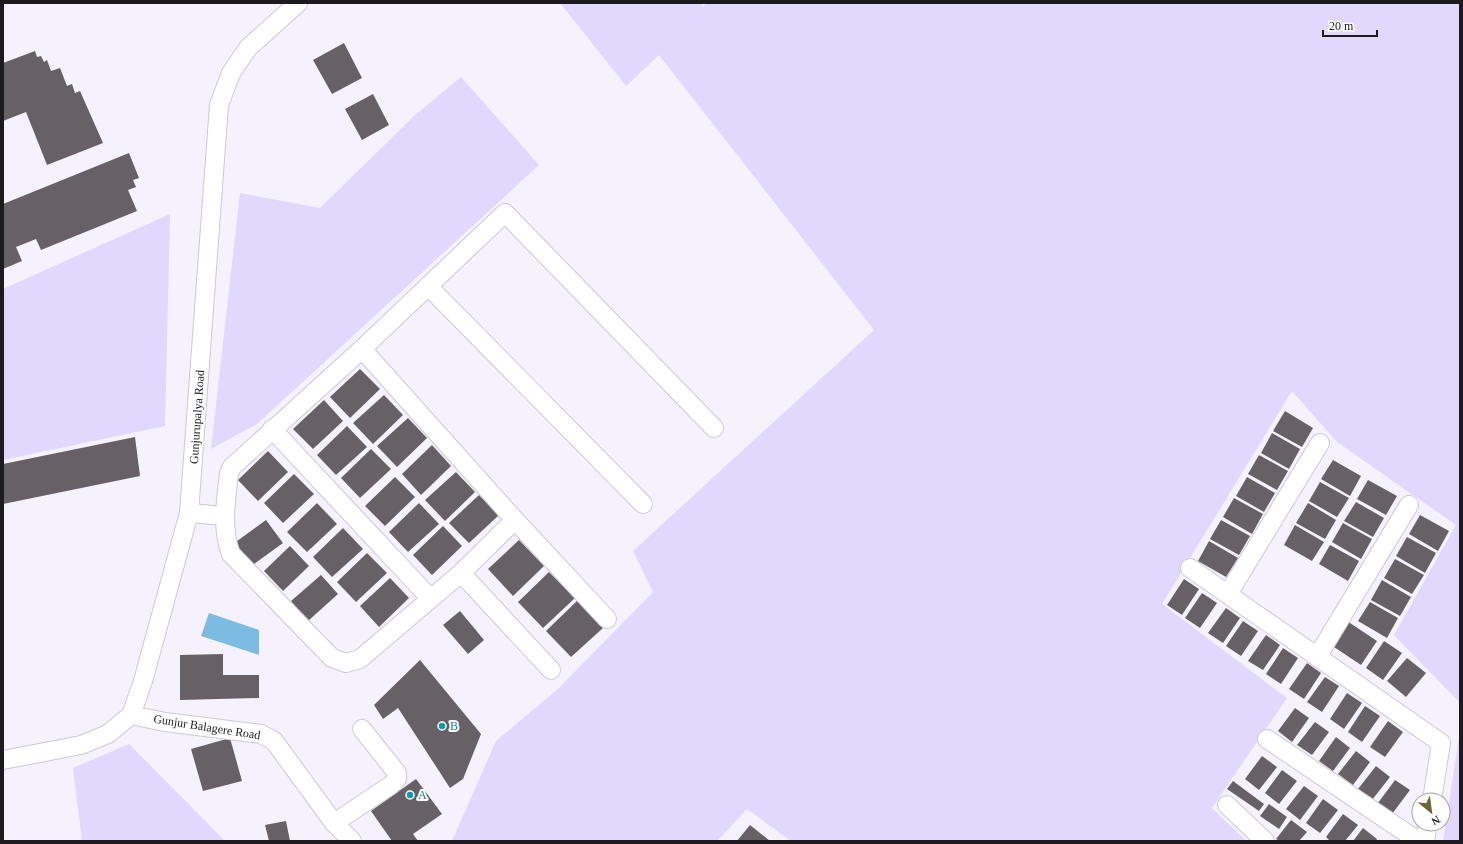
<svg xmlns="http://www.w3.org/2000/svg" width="1463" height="844" font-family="'Times New Roman',serif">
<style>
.green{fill:#e2d7fd}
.water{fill:#7cbce2}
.building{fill:#686067}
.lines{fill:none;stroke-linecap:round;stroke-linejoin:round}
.minor-casing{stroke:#ccc9d4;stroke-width:20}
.minor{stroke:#fff;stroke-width:18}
.culture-dot{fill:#0f9aa8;stroke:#fff;stroke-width:1.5}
.labels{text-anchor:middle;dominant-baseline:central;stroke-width:4;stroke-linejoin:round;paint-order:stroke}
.street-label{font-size:12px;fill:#1c1a1e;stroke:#fff}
.culture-label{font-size:12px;fill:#0d838f;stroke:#fff;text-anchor:start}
</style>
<rect width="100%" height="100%" fill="#f5f2fd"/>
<!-- green -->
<g class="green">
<path d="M 560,3 L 701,3 L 703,7 L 706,3 L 1460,3 L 1460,703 L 1394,635 L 1456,525 L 1337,442 L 1292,391 L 1162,604 L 1287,698 L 1212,808 L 1246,841 L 791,841 L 747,809 L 717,841 L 452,841 L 496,741 L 558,689 L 653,592 L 633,551 L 874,330 L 659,55 L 626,86 Z"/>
<path d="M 461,77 L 539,165 L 257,424 L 211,449 L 240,193 L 320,208 L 414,116 Z"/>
<path d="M 170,214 L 165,426 L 3,460 L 3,289 Z"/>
<path d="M 1460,731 L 1460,841 L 1443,841 Z"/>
<path d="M 129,744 L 225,841 L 82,841 L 73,768 Z"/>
</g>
<!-- water -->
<path class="water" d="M 209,613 L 259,630 L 259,655 L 201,636 Z"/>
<!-- building -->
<g class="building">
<path d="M 344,43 L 362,78 L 332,94 L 313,60 Z"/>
<path d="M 35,51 L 37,57 L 41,56 L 44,62 L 47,60 L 51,71 L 60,68 L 67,86 L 72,84 L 75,93 L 80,91 L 103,143 L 47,165 L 26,112 L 3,121 L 3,63 Z"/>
<path d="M 373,94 L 389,125 L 362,140 L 345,109 Z"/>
<path d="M 129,153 L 139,178 L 133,180 L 136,187 L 128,190 L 137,211 L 41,250 L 36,239 L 16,247 L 22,261 L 3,269 L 3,204 Z"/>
<path d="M 360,369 L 380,389 L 350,418 L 330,397 Z"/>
<path d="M 384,395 L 403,415 L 373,444 L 353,423 Z"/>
<path d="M 324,400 L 343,421 L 313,449 L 293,429 Z"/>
<path d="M 1285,411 L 1313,428 L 1302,447 L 1273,431 Z"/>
<path d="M 408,418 L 427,438 L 397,467 L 377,446 Z"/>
<path d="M 347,426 L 367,447 L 336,475 L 317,455 Z"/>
<path d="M 1272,433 L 1300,449 L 1289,469 L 1261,453 Z"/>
<path d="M 135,437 L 140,476 L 3,504 L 3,464 Z"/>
<path d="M 432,445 L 451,466 L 421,495 L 402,474 Z"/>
<path d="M 371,449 L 391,469 L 360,498 L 341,478 Z"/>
<path d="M 268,451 L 288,472 L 258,501 L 238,480 Z"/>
<path d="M 1259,455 L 1288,471 L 1277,490 L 1248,474 Z"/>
<path d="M 1333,460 L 1361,476 L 1350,496 L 1321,479 Z"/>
<path d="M 456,472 L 475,492 L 445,521 L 425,500 Z"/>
<path d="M 294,474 L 314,494 L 283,523 L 264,503 Z"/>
<path d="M 395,477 L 415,497 L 385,526 L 365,506 Z"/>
<path d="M 1247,477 L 1275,493 L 1264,512 L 1236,496 Z"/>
<path d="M 1368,480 L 1397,496 L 1386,515 L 1357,499 Z"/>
<path d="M 1320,482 L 1349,498 L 1337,517 L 1309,501 Z"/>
<path d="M 479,495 L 499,515 L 469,543 L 449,523 Z"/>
<path d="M 1234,498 L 1263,514 L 1252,534 L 1223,517 Z"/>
<path d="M 1356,502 L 1384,518 L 1373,537 L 1344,521 Z"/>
<path d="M 317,503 L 337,524 L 307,552 L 287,532 Z"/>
<path d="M 419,503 L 439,524 L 408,552 L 389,532 Z"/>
<path d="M 1308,503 L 1336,520 L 1325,539 L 1296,523 Z"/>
<path d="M 1420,515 L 1449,531 L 1438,551 L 1409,534 Z"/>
<path d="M 266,520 L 283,543 L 250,567 L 233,544 Z"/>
<path d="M 1221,520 L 1250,536 L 1239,555 L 1210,539 Z"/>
<path d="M 1343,523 L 1372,539 L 1361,559 L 1332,542 Z"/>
<path d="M 1295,525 L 1324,542 L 1312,561 L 1284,545 Z"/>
<path d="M 443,526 L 462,546 L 432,575 L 413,555 Z"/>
<path d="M 343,528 L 363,549 L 332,577 L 313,557 Z"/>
<path d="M 1407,537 L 1436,553 L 1425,573 L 1396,556 Z"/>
<path d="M 519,540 L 544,566 L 513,596 L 488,569 Z"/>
<path d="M 1209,541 L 1238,558 L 1226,577 L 1198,561 Z"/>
<path d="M 1330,545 L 1359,561 L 1348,581 L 1319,564 Z"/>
<path d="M 290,546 L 309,566 L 283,591 L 264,571 Z"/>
<path d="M 367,553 L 387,573 L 356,602 L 337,582 Z"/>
<path d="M 1395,559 L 1424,575 L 1412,594 L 1384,578 Z"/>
<path d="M 549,572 L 575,598 L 543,628 L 518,602 Z"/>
<path d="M 321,575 L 338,594 L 308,621 L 291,601 Z"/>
<path d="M 390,578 L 409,598 L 379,627 L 360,606 Z"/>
<path d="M 1184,579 L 1199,589 L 1182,615 L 1167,605 Z"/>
<path d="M 1382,580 L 1411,597 L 1400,616 L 1371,600 Z"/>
<path d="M 1202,593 L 1217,603 L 1200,628 L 1185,618 Z"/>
<path d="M 577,601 L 603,628 L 571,657 L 546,631 Z"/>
<path d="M 1370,602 L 1398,618 L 1387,638 L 1358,621 Z"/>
<path d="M 1226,608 L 1240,618 L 1223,643 L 1208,633 Z"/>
<path d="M 460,611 L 484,640 L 468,654 L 443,625 Z"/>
<path d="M 1243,621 L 1258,631 L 1241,656 L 1226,646 Z"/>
<path d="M 1347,621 L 1377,641 L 1361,665 L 1331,645 Z"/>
<path d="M 1266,635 L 1280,645 L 1263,670 L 1248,661 Z"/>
<path d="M 1384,641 L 1402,653 L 1383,680 L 1366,668 Z"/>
<path d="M 1283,648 L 1298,658 L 1281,684 L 1266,674 Z"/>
<path d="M 223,654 L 223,675 L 259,675 L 259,698 L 180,700 L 180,655 Z"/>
<path d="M 1407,658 L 1426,673 L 1406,697 L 1387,681 Z"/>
<path d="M 420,660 L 481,734 L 463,779 L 450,788 L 398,708 L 383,719 L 374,705 Z"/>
<path d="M 1307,663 L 1321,673 L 1304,699 L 1289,689 Z"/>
<path d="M 1325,677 L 1339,686 L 1322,712 L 1307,702 Z"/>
<path d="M 1347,693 L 1362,703 L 1344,729 L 1330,719 Z"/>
<path d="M 1365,706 L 1380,716 L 1362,742 L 1348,732 Z"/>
<path d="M 1295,708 L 1309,718 L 1292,742 L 1278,731 Z"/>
<path d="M 1388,721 L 1403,732 L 1385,757 L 1370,747 Z"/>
<path d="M 1315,722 L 1329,732 L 1312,755 L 1297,745 Z"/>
<path d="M 1336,737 L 1350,748 L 1333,771 L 1319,761 Z"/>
<path d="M 230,738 L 242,781 L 203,791 L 191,749 Z"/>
<path d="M 1356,751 L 1370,762 L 1353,785 L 1338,774 Z"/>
<path d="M 1262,756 L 1277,767 L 1259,790 L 1245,779 Z"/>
<path d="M 1376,766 L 1390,777 L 1372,800 L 1358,789 Z"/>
<path d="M 1282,770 L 1297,781 L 1279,804 L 1265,793 Z"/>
<path d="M 416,779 L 442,814 L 413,834 L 418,841 L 392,841 L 371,811 Z"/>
<path d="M 1395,780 L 1410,790 L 1392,814 L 1378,803 Z"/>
<path d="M 1233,781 L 1264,804 L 1259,811 L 1227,789 Z"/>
<path d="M 1304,786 L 1318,796 L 1300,820 L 1286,809 Z"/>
<path d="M 1323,799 L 1338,810 L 1320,833 L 1306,823 Z"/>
<path d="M 1269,804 L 1287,817 L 1279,829 L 1260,816 Z"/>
<path d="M 1343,814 L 1358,825 L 1345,841 L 1330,841 L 1326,837 Z"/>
<path d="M 1291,820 L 1307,832 L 1299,841 L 1280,841 L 1276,839 Z"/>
<path d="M 286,821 L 290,841 L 269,841 L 265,825 Z"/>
<path d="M 750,825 L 770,841 L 737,841 Z"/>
<path d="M 1363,828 L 1377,839 L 1376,841 L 1353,841 Z"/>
</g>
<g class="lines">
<defs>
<g id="minor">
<path d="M 428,286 L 643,504"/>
<path d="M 362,349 L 515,520 L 607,619"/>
<path d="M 272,429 L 430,598"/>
<path d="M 189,513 L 225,516"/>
<path d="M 515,520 L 461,573 L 360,659 L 346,663 L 332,658 L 231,554 C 221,528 226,500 229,473 L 232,467 L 362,349 L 505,213 L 714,428"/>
<path d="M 1190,568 L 1441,743 L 1432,800"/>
<path d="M 461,573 L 551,670"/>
<path d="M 1228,594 L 1320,443"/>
<path d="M 1317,657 L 1409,505"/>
<path d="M 131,715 L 165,722 L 261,734 L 274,741 L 334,823 L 352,841"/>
<path d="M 1267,739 L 1418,841"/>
<path d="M 3,760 L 81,745 L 108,734 L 131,715 L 143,681 L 189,513 L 219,105 L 231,73 L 248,48 L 298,3"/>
<path d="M 1227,805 L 1265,841"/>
<path d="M 334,823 L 391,785 L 397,779 L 397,773 L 362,729"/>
<path d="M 1425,841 L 1428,824"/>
</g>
</defs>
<!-- minor casing -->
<use href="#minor" class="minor-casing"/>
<!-- minor -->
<use href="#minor" class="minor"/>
</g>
<!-- markers -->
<g class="culture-dot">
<circle cx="442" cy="726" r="4"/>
<circle cx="410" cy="795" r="4"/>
</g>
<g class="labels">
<!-- street labels -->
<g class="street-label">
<text transform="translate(197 417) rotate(-86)">Gunjurupalya Road</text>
<text transform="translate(207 727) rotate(9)">Gunjur Balagere Road</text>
</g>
<!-- culture labels -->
<g class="culture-label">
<text x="450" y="726">B</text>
<text x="418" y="795">A</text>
</g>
</g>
<!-- border -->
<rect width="1463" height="844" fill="none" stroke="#1c1a1e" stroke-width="8"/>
<!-- north arrow -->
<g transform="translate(1431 812) rotate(151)"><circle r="19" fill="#ffffff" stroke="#a4a3a5"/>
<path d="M0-3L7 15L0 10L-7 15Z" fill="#6d6633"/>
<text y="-6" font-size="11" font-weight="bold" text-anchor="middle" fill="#1c1a1e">N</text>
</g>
<!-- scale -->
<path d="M1323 30v6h54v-6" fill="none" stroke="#1c1a1e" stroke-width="2"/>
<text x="1329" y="30" font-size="12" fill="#1c1a1e" stroke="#ffffff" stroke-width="3" paint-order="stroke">20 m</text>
</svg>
